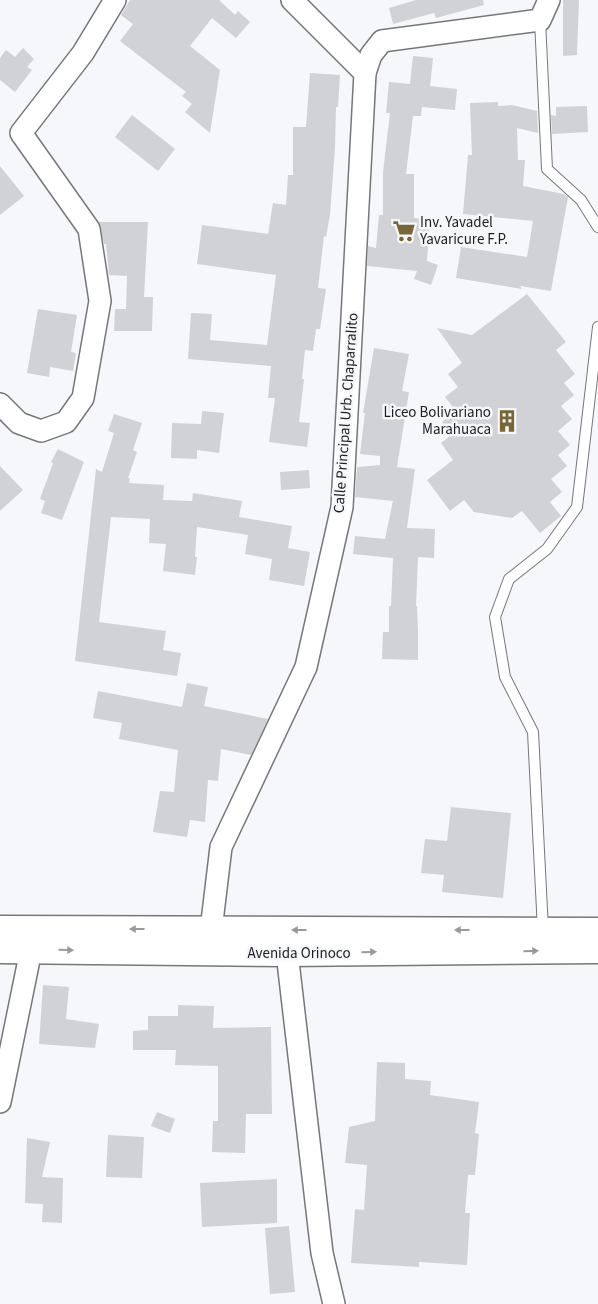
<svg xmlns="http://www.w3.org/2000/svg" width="598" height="1304" font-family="'Source Sans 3',sans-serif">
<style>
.building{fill:#d1d2d5}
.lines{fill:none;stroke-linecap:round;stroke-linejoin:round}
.service-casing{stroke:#767779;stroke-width:12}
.minor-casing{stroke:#767779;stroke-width:24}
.tertiary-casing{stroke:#767779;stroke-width:29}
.service{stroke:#fff;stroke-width:10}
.minor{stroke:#fff;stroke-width:21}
.tertiary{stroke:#fff;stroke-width:26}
.oneway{fill:#9a9a9a}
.labels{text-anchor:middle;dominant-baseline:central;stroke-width:5;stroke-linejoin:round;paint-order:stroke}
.poi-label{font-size:15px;fill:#1e1e1f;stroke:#f6f7fa;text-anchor:start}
.street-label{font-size:15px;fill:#1e1e1f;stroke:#f6f7fa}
</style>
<rect width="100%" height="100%" fill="#f6f7fa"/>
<!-- building -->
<g class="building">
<path d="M 130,0 L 219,0 L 235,15 L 238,11 L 250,22 L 236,38 L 212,18 L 190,46 L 220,70 L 210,133 L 185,112 L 192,104 L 182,96 L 186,92 L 120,41 L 133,24 L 121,15 Z"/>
<path d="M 416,0 L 483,0 L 484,5 L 436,18 L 434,13 L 393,24 L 389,8 Z"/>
<path d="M 563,0 L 579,0 L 577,55 L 563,56 Z"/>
<path d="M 23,48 L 34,59 L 27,67 L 32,70 L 15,92 L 0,80 L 0,58 L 6,50 L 15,57 Z"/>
<path d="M 413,56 L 433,58 L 430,86 L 457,89 L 455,110 L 422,107 L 421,116 L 413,116 L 406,174 L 414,174 L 414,218 L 430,219 L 427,261 L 438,265 L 431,285 L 414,279 L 417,271 L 367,266 L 368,246 L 376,248 L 379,215 L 383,215 L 383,172 L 390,113 L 386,113 L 389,82 L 410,84 Z"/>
<path d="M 310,73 L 340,75 L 338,107 L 336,107 L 335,148 L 330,215 L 326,237 L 324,236 L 318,288 L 326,289 L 320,329 L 316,329 L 313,351 L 305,350 L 302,379 L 304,379 L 299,422 L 310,423 L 307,447 L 269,442 L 275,398 L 268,398 L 271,366 L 188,359 L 191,313 L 212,314 L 210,340 L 267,345 L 276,275 L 197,264 L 202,225 L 268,234 L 273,203 L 286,205 L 288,175 L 293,175 L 293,127 L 306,127 Z"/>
<path d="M 498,102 L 498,106 L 512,105 L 537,111 L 538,133 L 517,128 L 518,160 L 525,160 L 523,186 L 564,194 L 568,197 L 551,291 L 520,286 L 522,289 L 456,278 L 461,247 L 527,257 L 533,221 L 463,214 L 468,155 L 472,155 L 470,103 Z"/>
<path d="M 587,106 L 588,132 L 552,134 L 551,115 L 556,116 L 556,107 Z"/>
<path d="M 132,115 L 175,149 L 158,171 L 115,137 Z"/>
<path d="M 0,166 L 24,196 L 0,215 Z"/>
<path d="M 99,222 L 148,222 L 144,297 L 153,297 L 152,331 L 114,331 L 115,309 L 126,309 L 127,276 L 109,275 L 106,244 L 104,244 Z"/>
<path d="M 527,294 L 566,342 L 556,350 L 575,374 L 564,383 L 574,395 L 561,406 L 572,419 L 558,431 L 570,445 L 558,455 L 567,466 L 551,479 L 562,492 L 550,502 L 561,516 L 540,533 L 522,511 L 512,518 L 474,512 L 464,500 L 450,511 L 427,480 L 453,460 L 441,443 L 451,435 L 442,422 L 456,411 L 445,397 L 458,387 L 448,374 L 462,363 L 437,328 L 472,335 Z"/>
<path d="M 38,309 L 77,315 L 71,352 L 76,353 L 73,371 L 50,367 L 49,377 L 27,373 Z"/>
<path d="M 374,348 L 409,354 L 402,391 L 409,392 L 397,467 L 415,469 L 407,528 L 435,529 L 434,558 L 418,557 L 416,606 L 417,606 L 418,632 L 418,660 L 382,659 L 383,632 L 389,632 L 389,606 L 391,606 L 393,558 L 353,554 L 355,536 L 385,539 L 393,501 L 355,497 L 357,467 L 380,465 L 380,456 L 360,454 L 365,413 L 363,413 Z"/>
<path d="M 202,411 L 224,413 L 219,453 L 197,450 L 197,459 L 171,458 L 172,423 L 201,424 Z"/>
<path d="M 114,414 L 142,423 L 133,450 L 137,452 L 128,478 L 130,478 L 129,483 L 164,485 L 163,500 L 192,501 L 193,493 L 242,501 L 239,517 L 292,526 L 288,548 L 310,552 L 304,586 L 269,580 L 272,559 L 245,554 L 248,535 L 197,527 L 195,557 L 197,557 L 195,575 L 163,571 L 166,544 L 149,543 L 150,519 L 111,517 L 99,622 L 166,631 L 163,650 L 181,653 L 177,676 L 75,661 L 96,469 L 102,472 L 114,433 L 108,431 Z"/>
<path d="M 58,449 L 84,462 L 62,520 L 41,513 L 45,501 L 40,499 L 53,463 L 51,462 Z"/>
<path d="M 0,466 L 23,490 L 0,511 Z"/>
<path d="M 309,470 L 310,488 L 281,490 L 280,472 Z"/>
<path d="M 187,683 L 208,687 L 204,706 L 268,719 L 251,755 L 221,749 L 218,781 L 208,780 L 205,822 L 190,820 L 187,837 L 153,832 L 160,791 L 174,792 L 178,750 L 119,739 L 122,723 L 93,718 L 98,691 L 182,707 Z"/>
<path d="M 451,807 L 511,813 L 503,898 L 442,892 L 444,875 L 421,873 L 425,839 L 447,841 Z"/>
<path d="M 43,985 L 69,987 L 66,1019 L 99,1024 L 95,1048 L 39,1044 Z"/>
<path d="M 178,1005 L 214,1006 L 213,1028 L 271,1027 L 272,1114 L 246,1114 L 245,1153 L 212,1152 L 213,1121 L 218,1121 L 218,1066 L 175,1065 L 176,1050 L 133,1050 L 133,1031 L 148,1030 L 148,1016 L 178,1016 Z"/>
<path d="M 377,1062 L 405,1063 L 405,1079 L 431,1081 L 430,1095 L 479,1102 L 475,1133 L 479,1134 L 475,1175 L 468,1175 L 465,1213 L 470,1213 L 467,1265 L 419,1262 L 419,1267 L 351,1263 L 355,1209 L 364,1210 L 367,1165 L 345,1163 L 349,1127 L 375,1121 Z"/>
<path d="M 157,1112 L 175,1119 L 170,1133 L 151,1126 Z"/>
<path d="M 108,1135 L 144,1137 L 142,1178 L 106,1177 Z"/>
<path d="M 27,1138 L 50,1142 L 42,1177 L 63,1178 L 62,1223 L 42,1222 L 43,1204 L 25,1203 Z"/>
<path d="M 277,1179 L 277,1223 L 202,1227 L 200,1183 Z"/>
<path d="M 289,1226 L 295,1292 L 270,1294 L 265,1228 Z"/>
</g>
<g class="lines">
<defs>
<g id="service">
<path d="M 540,20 L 547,169 L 581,200 L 598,227"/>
<path d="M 543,930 L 533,732 L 505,677 L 495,617 L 509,579 L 547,549 L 577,507 L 598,327"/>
</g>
<g id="minor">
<path d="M 365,73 L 371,55 L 382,41 L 540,20 L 549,0"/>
<path d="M 0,404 L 19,423 L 41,431 L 66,422 L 83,398 L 100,301 L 89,229 L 21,133 L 83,53 L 115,0"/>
<path d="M 211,945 L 211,930 L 221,847 L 306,667 L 342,507 L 365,73 L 292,0"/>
<path d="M 287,953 L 322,1253 L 334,1304"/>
<path d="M 0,1102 L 31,950"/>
</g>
<g id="tertiary">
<path d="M 0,929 L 598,931"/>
<path d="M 0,950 L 287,953 L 598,950"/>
</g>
</defs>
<!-- service casing -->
<use href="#service" class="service-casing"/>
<!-- minor casing -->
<use href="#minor" class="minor-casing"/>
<!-- tertiary casing -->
<use href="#tertiary" class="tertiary-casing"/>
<!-- service -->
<use href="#service" class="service"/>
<!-- minor -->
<use href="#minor" class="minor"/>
<!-- tertiary -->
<use href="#tertiary" class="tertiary"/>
</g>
<!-- one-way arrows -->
<defs><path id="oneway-solid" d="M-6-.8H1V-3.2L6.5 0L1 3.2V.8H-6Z" transform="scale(1.25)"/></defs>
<g class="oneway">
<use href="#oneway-solid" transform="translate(137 929) rotate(-180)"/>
<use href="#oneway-solid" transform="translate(299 930) rotate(-180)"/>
<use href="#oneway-solid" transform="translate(462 930) rotate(-180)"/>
<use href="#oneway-solid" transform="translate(66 950) rotate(1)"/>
<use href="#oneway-solid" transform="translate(531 951) rotate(-1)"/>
<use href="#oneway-solid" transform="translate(369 952) rotate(-1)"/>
</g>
<!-- icons -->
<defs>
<symbol id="supermarket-bare" viewBox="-9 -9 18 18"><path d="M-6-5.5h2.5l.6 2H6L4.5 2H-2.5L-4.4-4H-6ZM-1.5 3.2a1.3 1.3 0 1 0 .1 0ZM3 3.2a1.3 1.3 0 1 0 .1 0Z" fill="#776735" stroke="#f6f7fa" stroke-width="2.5" paint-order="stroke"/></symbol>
<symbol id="building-bare" viewBox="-9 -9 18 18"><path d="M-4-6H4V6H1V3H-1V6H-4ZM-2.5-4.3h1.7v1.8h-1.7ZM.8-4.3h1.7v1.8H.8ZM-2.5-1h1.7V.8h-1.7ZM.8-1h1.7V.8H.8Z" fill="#776735" stroke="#f6f7fa" stroke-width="2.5" paint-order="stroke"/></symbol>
</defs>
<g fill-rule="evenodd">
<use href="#supermarket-bare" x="388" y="215" width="32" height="32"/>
<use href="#building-bare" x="491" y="405" width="32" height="32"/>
</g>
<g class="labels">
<!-- poi labels -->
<g class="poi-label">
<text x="420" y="222">Inv. Yavadel<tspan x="420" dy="17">Yavaricure F.P.</tspan></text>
<text x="491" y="412" text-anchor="end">Liceo Bolivariano<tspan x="491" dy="17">Marahuaca</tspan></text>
</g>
<!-- street labels -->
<g class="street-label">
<text transform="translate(346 413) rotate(-86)">Calle Principal Urb. Chaparralito</text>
<text x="299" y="953">Avenida Orinoco</text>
</g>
</g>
</svg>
